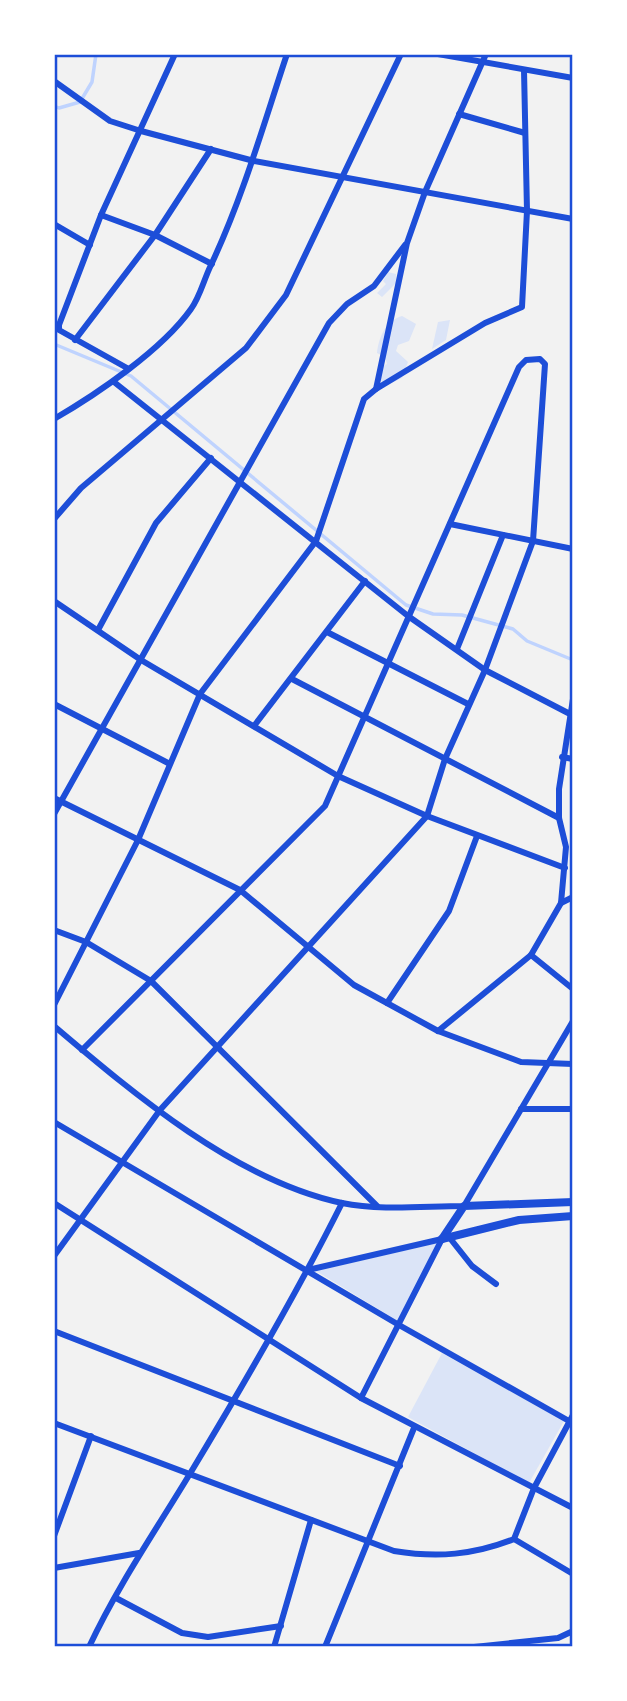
<svg xmlns="http://www.w3.org/2000/svg" width="627" height="1701" font-family="'Times New Roman',serif">
<style>
.green{fill:#dbe4f7}
.lines{fill:none;stroke-linecap:round;stroke-linejoin:round}
.stream{stroke:#bfd3fe;stroke-width:3.5}
.minor{stroke:#1d4ed8;stroke-width:6}
.tertiary{stroke:#1d4ed8;stroke-width:8}
.neatline{fill:none;stroke:#1d4ed8;stroke-width:2.5}
</style>
<rect width="100%" height="100%" fill="#f2f2f2"/>
<!-- green -->
<g class="green">
<path d="M 388,272 L 396,274 L 397,282 L 382,297 L 377,293 L 386,284 L 383,281 Z"/>
<path d="M 402,316 L 416,324 L 409,341 L 398,345 L 396,351 L 408,362 L 402,378 L 387,385 L 378,379 L 381,367 L 387,364 L 385,357 L 377,353 C 379,336 386,321 402,316 Z"/>
<path d="M 450,320 L 446,340 L 432,349 L 438,322 Z"/>
<path d="M 437,1243 L 398,1321 L 316,1271 Z"/>
<path d="M 442,1353 L 564,1421 L 529,1483 L 408,1417 Z"/>
</g>
<g class="lines">
<!-- stream -->
<g class="stream">
<path d="M 54,106 L 59,108 L 80,102 L 92,82 L 96,54"/>
<path d="M 54,344 L 131,376 L 406,605 L 433,614 L 462,615 L 513,629 L 527,641 L 573,660"/>
</g>
<!-- minor -->
<g class="minor">
<path d="M 438,54 L 573,78"/>
<path d="M 54,81 L 110,121 L 141,131 L 254,161 L 573,219"/>
<path d="M 459,114 L 525,133"/>
<path d="M 101,215 L 155,235 L 212,264"/>
<path d="M 54,224 L 90,245"/>
<path d="M 75,340 L 155,235 L 211,149"/>
<path d="M 127,368 L 59,330 L 59,325 L 101,215 L 175,54"/>
<path d="M 114,382 L 408,616 L 485,670 L 570,714"/>
<path d="M 376,389 L 485,323 L 522,307 L 527,211 L 524,70"/>
<path d="M 54,419 C 97,394 162,350 191,309 C 200,297 204,279 211,265 C 243,197 263,126 287,54"/>
<path d="M 54,519 L 81,488 L 246,348 L 286,295 L 401,54"/>
<path d="M 450,524 L 573,549"/>
<path d="M 54,601 L 141,660 L 338,776 L 427,816 L 565,868"/>
<path d="M 98,630 L 156,523 L 211,458"/>
<path d="M 327,632 L 468,704"/>
<path d="M 457,649 L 503,535"/>
<path d="M 292,679 L 559,818"/>
<path d="M 54,704 L 168,763"/>
<path d="M 254,726 L 365,581"/>
<path d="M 562,757 L 573,759"/>
<path d="M 54,798 L 240,890 L 354,985 L 438,1031 L 521,1062 L 573,1064"/>
<path d="M 54,814 L 329,323 L 347,304 L 374,286 L 405,245"/>
<path d="M 561,903 L 566,847 L 559,818 L 559,789 L 573,699"/>
<path d="M 54,930 L 86,942 L 151,981 L 377,1206"/>
<path d="M 531,955 L 573,989"/>
<path d="M 387,1003 L 449,911 L 477,836"/>
<path d="M 54,1005 L 138,840 L 200,694 L 316,541 L 364,399 L 376,389 L 407,243 L 425,192 L 486,54"/>
<path d="M 54,1026 C 134,1094 237,1181 342,1203 C 381,1211 425,1206 464,1206 L 573,1021"/>
<path d="M 438,1031 L 531,955 L 561,903 L 573,897"/>
<path d="M 521,1109 L 573,1109"/>
<path d="M 54,1122 L 399,1325 L 569,1421"/>
<path d="M 54,1203 L 361,1398 L 573,1508"/>
<path d="M 449,1237 L 472,1266 L 496,1284"/>
<path d="M 54,1256 L 160,1110 L 427,816 L 445,759 L 485,670 L 533,541 L 545,364 L 540,359 L 526,360 L 519,367 L 325,806 L 82,1050"/>
<path d="M 308,1270 L 442,1239"/>
<path d="M 54,1331 L 400,1466"/>
<path d="M 361,1398 L 442,1239"/>
<path d="M 54,1423 L 394,1551 C 437,1558 474,1555 514,1539 L 534,1488 L 573,1415"/>
<path d="M 54,1536 L 91,1436"/>
<path d="M 514,1539 L 573,1574"/>
<path d="M 54,1568 L 139,1553"/>
<path d="M 116,1598 L 182,1633 L 208,1637 L 281,1626"/>
<path d="M 89,1647 C 118,1585 156,1530 191,1472 C 244,1384 296,1295 342,1203"/>
<path d="M 274,1647 L 311,1520"/>
<path d="M 325,1647 L 414,1428"/>
<path d="M 474,1647 L 558,1638 L 573,1631"/>
</g>
<!-- tertiary -->
<g class="tertiary">
<path d="M 442,1239 L 464,1206 L 573,1202"/>
<path d="M 442,1239 L 519,1220 L 573,1216"/>
</g>
</g>
<!-- border -->
<rect width="627" height="1701" fill="none" stroke="#ffffff" stroke-width="112"/>
<rect x="56" y="56" width="515" height="1589" class="neatline"/>
</svg>
